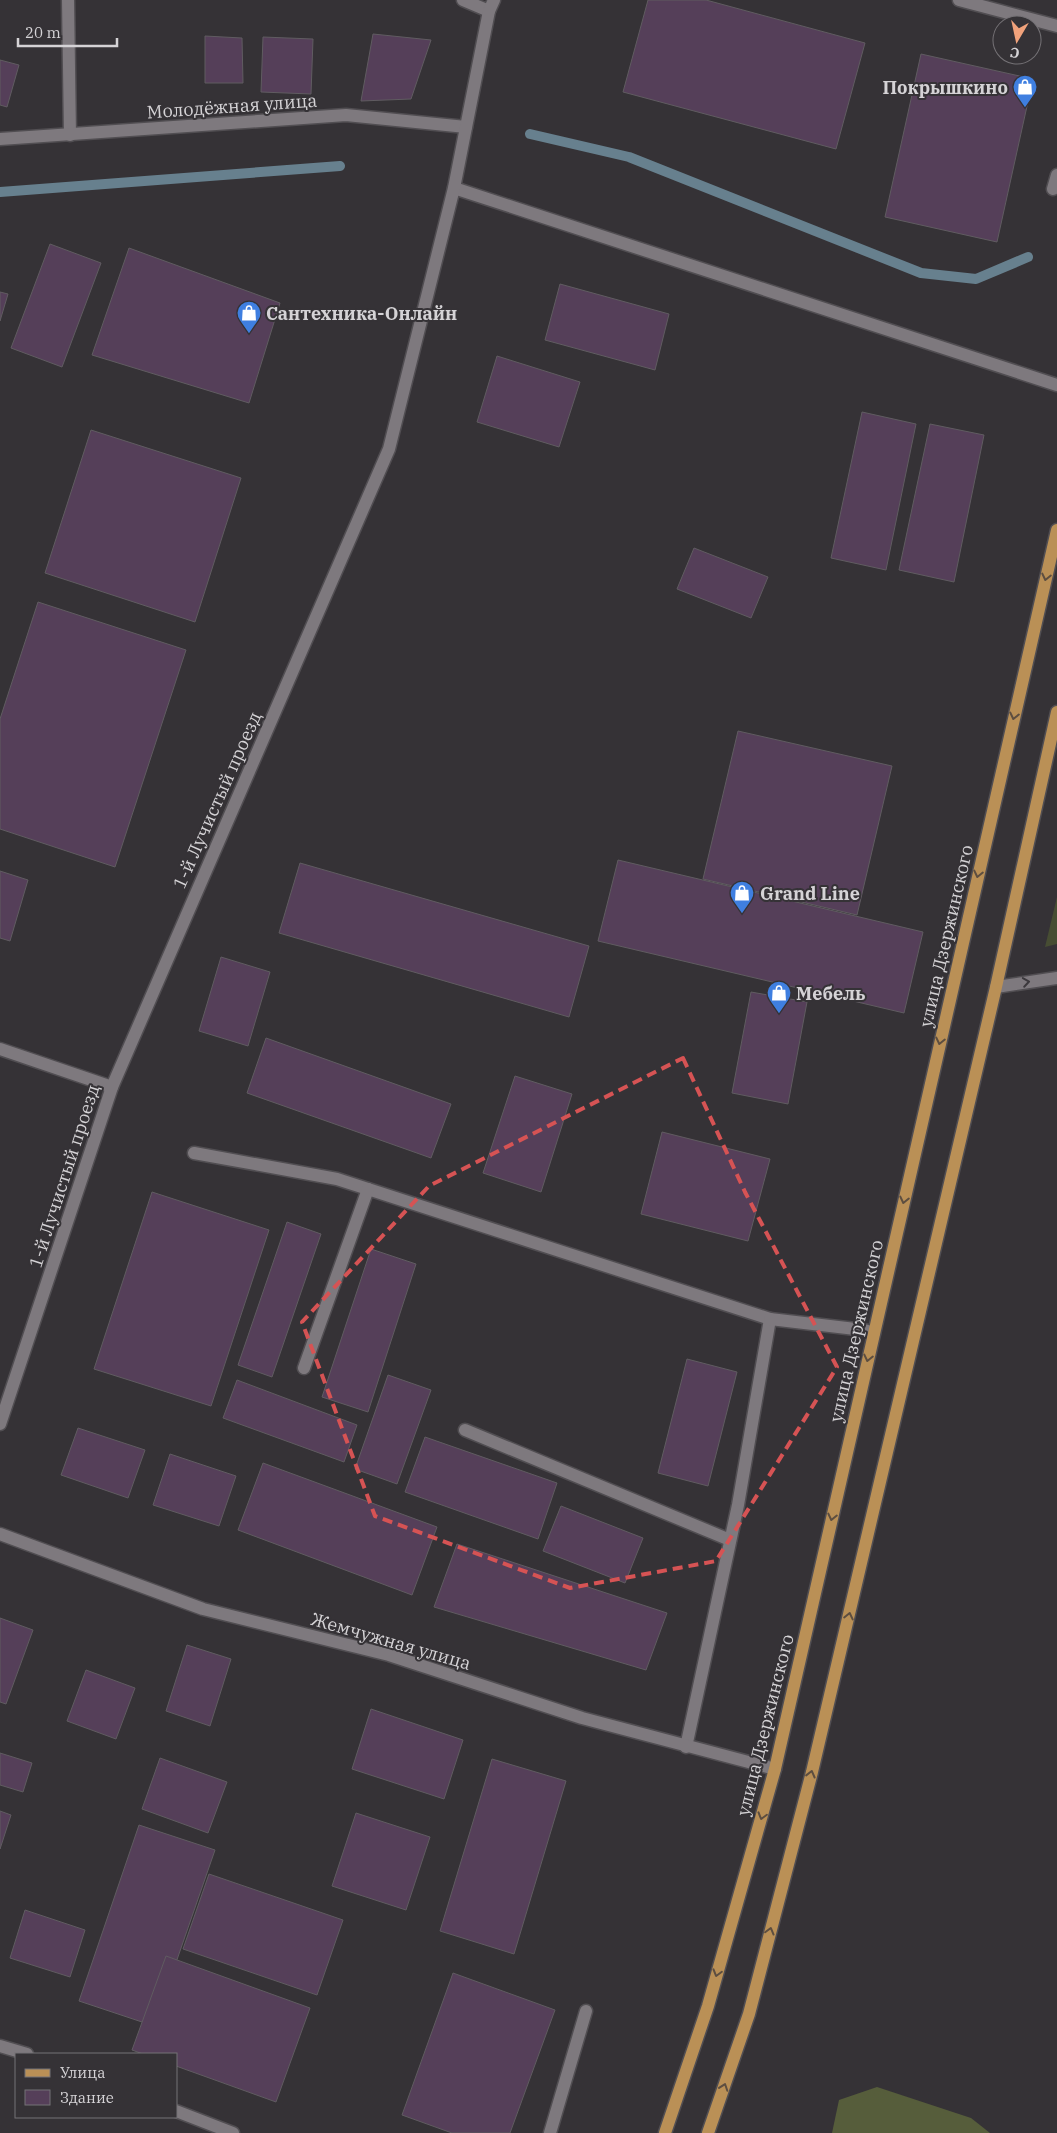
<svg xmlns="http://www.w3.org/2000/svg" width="1057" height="2133" font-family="'IBM Plex Serif',serif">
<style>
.green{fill:#474d33}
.forest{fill:#565d3b}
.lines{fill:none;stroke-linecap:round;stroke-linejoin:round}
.stream{stroke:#67808e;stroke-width:10}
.building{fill:#553f59;stroke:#605c61}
.service-casing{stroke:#514e52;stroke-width:15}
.minor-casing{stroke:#514e52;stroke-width:15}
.primary-casing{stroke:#514e52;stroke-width:15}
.service{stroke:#7e797e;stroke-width:12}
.minor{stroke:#7e797e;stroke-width:12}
.primary{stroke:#ba9056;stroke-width:12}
.oneway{stroke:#5d4e40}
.oneway2{stroke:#3c393d}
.marked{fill:none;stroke:#d65354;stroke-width:4;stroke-dasharray:10 6;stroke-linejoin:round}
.labels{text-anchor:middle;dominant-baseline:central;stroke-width:4;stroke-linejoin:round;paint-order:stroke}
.poi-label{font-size:18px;font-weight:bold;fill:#d5d3d6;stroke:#353236;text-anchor:start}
.street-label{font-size:18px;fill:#d5d3d6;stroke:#353236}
</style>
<rect width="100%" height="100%" fill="#353236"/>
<!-- green -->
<path class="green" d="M 1057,897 L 1057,944 L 1045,947 Z"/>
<!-- forest -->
<path class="forest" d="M 877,2087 L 971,2118 L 990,2133 L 832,2133 L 839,2100 Z"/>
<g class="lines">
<!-- stream -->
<g class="stream">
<path d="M 530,134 L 629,157 L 921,273 L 976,279 L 1028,257"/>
<path d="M 0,192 L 340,166"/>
</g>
</g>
<!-- building -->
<g class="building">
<path d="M 648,0 L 706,0 L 865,43 L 836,149 L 623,92 Z"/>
<path d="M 373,34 L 431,40 L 411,99 L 361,101 Z"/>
<path d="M 205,36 L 242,38 L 243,83 L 205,83 Z"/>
<path d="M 263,37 L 313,39 L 311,94 L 261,92 Z"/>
<path d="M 921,54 L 1033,79 L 997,242 L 885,217 Z"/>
<path d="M 0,60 L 19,65 L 7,107 L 0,105 Z"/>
<path d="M 50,244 L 101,263 L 62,367 L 11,348 Z"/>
<path d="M 129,248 L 280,303 L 249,403 L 92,355 Z"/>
<path d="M 560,284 L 669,314 L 655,370 L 545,340 Z"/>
<path d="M 0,292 L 8,294 L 0,321 Z"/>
<path d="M 497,356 L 580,382 L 559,447 L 477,422 Z"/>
<path d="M 862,412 L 916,424 L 886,570 L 831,558 Z"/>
<path d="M 930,424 L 984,435 L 954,582 L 899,570 Z"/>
<path d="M 91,430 L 241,478 L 195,622 L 45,573 Z"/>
<path d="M 694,548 L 768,577 L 751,618 L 677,589 Z"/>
<path d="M 38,602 L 186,650 L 115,867 L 0,829 L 0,719 Z"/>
<path d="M 738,731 L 892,766 L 857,915 L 703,879 Z"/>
<path d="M 618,860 L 923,932 L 904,1013 L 598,941 Z"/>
<path d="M 300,863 L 589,946 L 569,1017 L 279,933 Z"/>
<path d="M 0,871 L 28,880 L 10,941 L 0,938 Z"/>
<path d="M 221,957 L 270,972 L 248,1046 L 199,1031 Z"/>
<path d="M 751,992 L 807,1002 L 788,1104 L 732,1093 Z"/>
<path d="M 266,1038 L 451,1104 L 431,1158 L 247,1093 Z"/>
<path d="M 515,1076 L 572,1094 L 541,1192 L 483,1173 Z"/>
<path d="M 662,1132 L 770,1159 L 748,1241 L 641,1214 Z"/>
<path d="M 152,1192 L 269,1230 L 211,1406 L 94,1369 Z"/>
<path d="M 287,1222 L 321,1234 L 272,1377 L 238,1365 Z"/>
<path d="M 371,1249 L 416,1264 L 368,1412 L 322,1397 Z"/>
<path d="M 687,1359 L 737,1372 L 708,1486 L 658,1473 Z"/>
<path d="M 388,1375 L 431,1390 L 397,1484 L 355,1469 Z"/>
<path d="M 237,1380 L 357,1425 L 344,1462 L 223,1418 Z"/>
<path d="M 78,1428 L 145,1450 L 128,1498 L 61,1475 Z"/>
<path d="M 425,1437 L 557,1483 L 538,1539 L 405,1492 Z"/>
<path d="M 170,1454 L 236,1476 L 219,1526 L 153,1505 Z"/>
<path d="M 263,1463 L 437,1527 L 412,1595 L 238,1530 Z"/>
<path d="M 561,1506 L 643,1538 L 625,1583 L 543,1551 Z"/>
<path d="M 457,1544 L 667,1613 L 646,1670 L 434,1607 Z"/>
<path d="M 0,1618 L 33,1630 L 6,1704 L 0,1702 Z"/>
<path d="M 187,1645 L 231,1659 L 210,1726 L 166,1711 Z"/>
<path d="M 86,1670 L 135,1688 L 116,1739 L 67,1721 Z"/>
<path d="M 371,1709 L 463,1740 L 444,1799 L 352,1769 Z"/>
<path d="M 0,1753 L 32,1763 L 23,1792 L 0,1785 Z"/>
<path d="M 160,1758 L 227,1782 L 208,1833 L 142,1809 Z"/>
<path d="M 492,1759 L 566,1781 L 514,1954 L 440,1931 Z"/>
<path d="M 0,1811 L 11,1815 L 0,1849 Z"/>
<path d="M 356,1813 L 430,1837 L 406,1910 L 332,1886 Z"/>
<path d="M 139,1825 L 215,1850 L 154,2026 L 79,2001 Z"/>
<path d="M 209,1874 L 343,1920 L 317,1995 L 183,1949 Z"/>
<path d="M 25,1910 L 85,1930 L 70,1977 L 10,1958 Z"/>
<path d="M 166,1956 L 310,2008 L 276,2102 L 176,2066 L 176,2054 L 143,2054 L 132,2050 Z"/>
<path d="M 453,1973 L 555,2010 L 510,2133 L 452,2133 L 402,2115 Z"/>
</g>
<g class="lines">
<defs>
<g id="service">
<path d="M 68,0 L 70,135"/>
<path d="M 959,0 L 1057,26"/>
<path d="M 1053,189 L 1057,175"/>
<path d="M 996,987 L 1057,978"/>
<path d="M 194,1153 L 337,1179 L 770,1319 L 738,1505 L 686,1747"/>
<path d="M 770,1319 L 864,1330 L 874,1333"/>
<path d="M 304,1368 L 368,1189"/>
<path d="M 465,1430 L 730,1540"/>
<path d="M 550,2133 L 586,2011"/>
</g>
<g id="minor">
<path d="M 463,0 L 489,11"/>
<path d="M 0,139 L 346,115 L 466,127"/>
<path d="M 454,188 L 1057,385"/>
<path d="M 0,1049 L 112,1087"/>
<path d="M 0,1424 L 112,1087 L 389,449 L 454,188 L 489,11 L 494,0"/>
<path d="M 0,1534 L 203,1609 L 389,1655 L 582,1718 L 775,1769"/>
<path d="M 0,2046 L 27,2054"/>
<path d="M 176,2111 L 233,2133"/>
</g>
<g id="primary">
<path d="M 665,2133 L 708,2006 L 775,1769 L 1057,530"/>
<path d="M 708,2133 L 749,2014 L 812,1772 L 996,987 L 1057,712"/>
</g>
</defs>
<!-- service casing -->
<use href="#service" class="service-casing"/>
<!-- minor casing -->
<use href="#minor" class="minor-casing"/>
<!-- primary casing -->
<use href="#primary" class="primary-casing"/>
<!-- service -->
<use href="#service" class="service"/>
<!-- minor -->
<use href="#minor" class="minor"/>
<!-- primary -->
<use href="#primary" class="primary"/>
</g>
<!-- one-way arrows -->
<defs><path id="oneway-chevron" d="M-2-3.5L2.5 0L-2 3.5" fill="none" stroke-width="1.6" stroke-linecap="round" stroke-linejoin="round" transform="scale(1.25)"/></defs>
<g class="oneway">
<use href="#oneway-chevron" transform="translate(1046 577) rotate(103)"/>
<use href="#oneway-chevron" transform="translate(1014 716) rotate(103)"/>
<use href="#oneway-chevron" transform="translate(978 874) rotate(103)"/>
<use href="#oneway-chevron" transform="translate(940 1041) rotate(103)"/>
<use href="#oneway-chevron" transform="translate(904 1200) rotate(103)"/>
<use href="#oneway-chevron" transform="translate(868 1358) rotate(103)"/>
<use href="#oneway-chevron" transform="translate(832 1517) rotate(103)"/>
<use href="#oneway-chevron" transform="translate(849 1616) rotate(-77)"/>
<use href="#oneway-chevron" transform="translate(811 1774) rotate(-76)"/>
<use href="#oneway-chevron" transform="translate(762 1816) rotate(106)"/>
<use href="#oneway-chevron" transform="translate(770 1931) rotate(-75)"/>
<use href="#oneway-chevron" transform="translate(717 1973) rotate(106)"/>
<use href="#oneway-chevron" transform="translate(724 2087) rotate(-71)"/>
</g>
<use class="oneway2" href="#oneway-chevron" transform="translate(1026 982) rotate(-9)"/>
<!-- marked area -->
<path class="marked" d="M 683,1058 L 745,1192 L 837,1367 L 716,1561 L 570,1588 L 375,1516 L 302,1322 L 429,1186 Z"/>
<!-- icons -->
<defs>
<symbol id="shop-pin" viewBox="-11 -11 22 30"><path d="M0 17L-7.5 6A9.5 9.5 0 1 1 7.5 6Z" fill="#3f7fe0" stroke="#353236"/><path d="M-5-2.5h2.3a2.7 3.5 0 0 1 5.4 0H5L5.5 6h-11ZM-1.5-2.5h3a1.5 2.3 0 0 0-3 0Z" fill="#fff"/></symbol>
</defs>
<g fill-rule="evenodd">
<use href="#shop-pin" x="1011" y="73" width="28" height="38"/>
<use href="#shop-pin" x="235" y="299" width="28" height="38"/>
<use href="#shop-pin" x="728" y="879" width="28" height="38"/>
<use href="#shop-pin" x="765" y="979" width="28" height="38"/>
</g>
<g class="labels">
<!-- poi labels -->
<g class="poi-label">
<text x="1008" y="87" text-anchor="end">Покрышкино</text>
<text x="266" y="313">Сантехника-Онлайн</text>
<text x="760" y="893">Grand Line</text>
<text x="796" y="993">Мебель</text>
</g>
<!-- street labels -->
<g class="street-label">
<text transform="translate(232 106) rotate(-4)">Молодёжная улица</text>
<text transform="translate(217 800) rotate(-66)">1-й Лучистый проезд</text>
<text transform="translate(946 936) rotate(-77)">улица Дзержинского</text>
<text transform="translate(64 1176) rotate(-72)">1-й Лучистый проезд</text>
<text transform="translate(856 1331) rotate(-77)">улица Дзержинского</text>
<text transform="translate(391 1641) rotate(16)">Жемчужная улица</text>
<text transform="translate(765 1725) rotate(-76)">улица Дзержинского</text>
</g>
</g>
<!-- legend -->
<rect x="15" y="2053" width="162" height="65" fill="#353236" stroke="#757276"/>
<rect x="25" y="2069" width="25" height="8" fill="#ba9056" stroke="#757276"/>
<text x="60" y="2078" font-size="15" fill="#d5d3d6">Улица</text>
<rect x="25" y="2090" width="25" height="15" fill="#553f59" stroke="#757276"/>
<text x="60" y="2103" font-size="15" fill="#d5d3d6">Здание</text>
<!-- north arrow -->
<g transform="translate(1017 40) rotate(189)"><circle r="24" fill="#353236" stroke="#757276"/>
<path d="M0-4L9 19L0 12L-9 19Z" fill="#f1a27b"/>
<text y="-8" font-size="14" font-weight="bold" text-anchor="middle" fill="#d5d3d6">С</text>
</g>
<!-- scale -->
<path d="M18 38v8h99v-8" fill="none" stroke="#d5d3d6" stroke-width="2.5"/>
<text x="25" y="38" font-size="15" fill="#d5d3d6" stroke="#353236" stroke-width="4" paint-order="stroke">20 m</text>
</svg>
